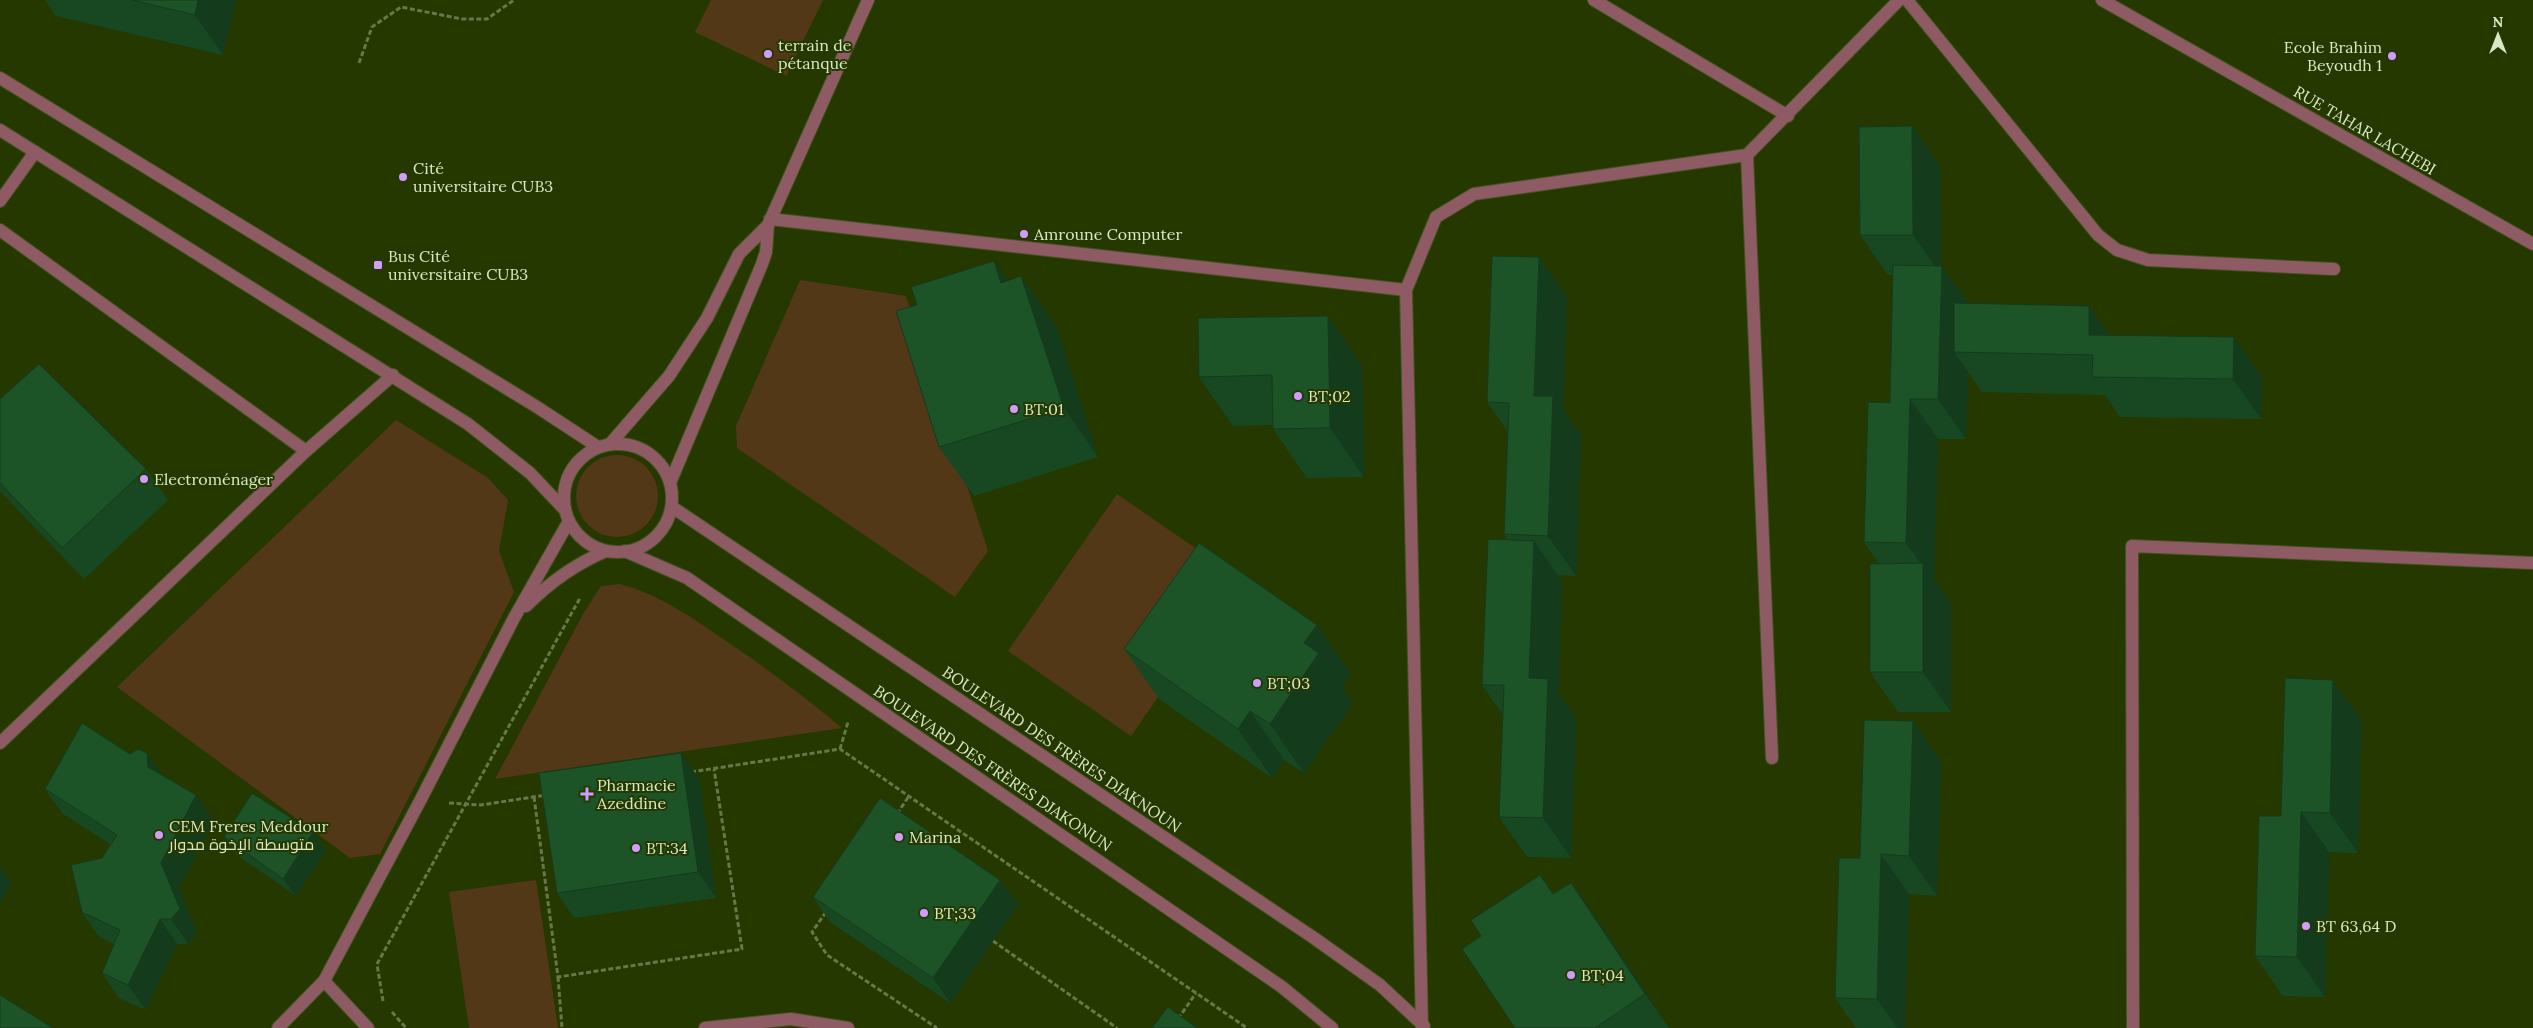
<svg xmlns="http://www.w3.org/2000/svg" width="2533" height="1028" font-family="Lora,Cairo,serif">
<style>
.green{fill:#533818}
.lines{fill:none;stroke-linecap:round;stroke-linejoin:round}
.minor-casing{stroke:#41541f;stroke-width:14}
.path{stroke:#667847;stroke-width:3;stroke-dasharray:5 2.5;stroke-linecap:butt}
.minor{stroke:#8e5a64;stroke-width:12}
.wall{fill:#184822}
.shaded-wall{fill:#143b1c}
.building{fill:#1c5428;stroke:#143b1c}
.poi-dot{fill:#d09dfe;stroke:#253800;stroke-width:2}
.labels{text-anchor:middle;dominant-baseline:central;stroke-width:4;stroke-linejoin:round;paint-order:stroke}
.poi-label{font-size:16px;fill:#d7e8c3;stroke:#253800;text-anchor:start}
.street-label{font-size:16px;fill:#d7e8c3;stroke:#253800}
</style>
<rect width="100%" height="100%" fill="#253800"/>
<!-- green -->
<g class="green">
<path d="M 711,0 L 823,0 L 786,76 L 695,32 Z"/>
<path d="M 800,280 L 906,296 L 988,551 L 955,597 L 737,448 L 736,426 Z"/>
<path d="M 396,420 L 488,478 L 508,500 L 499,551 L 514,592 L 380,854 L 350,858 L 117,687 Z"/>
<circle cx="617" cy="496" r="41"/>
<path d="M 1117,494 L 1240,579 L 1131,736 L 1008,651 Z"/>
<path d="M 620,584 C 660,595 690,616 723,639 C 765,667 804,696 842,728 L 495,779 L 583,614 L 601,586 Z"/>
<path d="M 536,880 L 558,1028 L 469,1028 L 449,892 Z"/>
</g>
<g class="lines">
<defs>
<g id="minor">
<path d="M 1594,0 L 1788,116"/>
<path d="M 1907,0 L 2098,235 L 2117,250 L 2148,260 L 2334,269"/>
<path d="M 2102,0 L 2533,244"/>
<path d="M 0,78 L 537,407 L 598,447"/>
<path d="M 0,130 L 468,424 L 530,473 L 565,510"/>
<path d="M 1747,155 L 1772,758"/>
<path d="M 0,201 L 35,152"/>
<path d="M 770,219 L 1406,290"/>
<path d="M 0,230 L 306,451"/>
<path d="M 610,444 L 669,376 L 707,318 L 739,254 L 768,225"/>
<circle cx="618" cy="498" r="54"/>
<path d="M 670,483 L 762,264 L 766,252 L 768,225 L 868,0"/>
<path d="M 672,507 L 1314,938 L 1380,985 L 1424,1026"/>
<path d="M 625,551 L 687,578 L 1282,987 L 1332,1028"/>
<path d="M 526,606 C 550,582 575,564 606,551"/>
<path d="M 0,743 L 306,451 L 393,375"/>
<path d="M 324,981 L 368,1028"/>
<path d="M 278,1028 L 324,981 L 420,801 L 514,618 L 569,521"/>
<path d="M 705,1028 L 791,1019 L 848,1028"/>
<path d="M 1422,1028 L 1406,290 L 1436,217 L 1474,194 L 1747,155 L 1899,0"/>
<path d="M 2133,1028 L 2132,546 L 2533,563"/>
</g>
</defs>
<!-- minor casing -->
<use href="#minor" class="minor-casing"/>
<!-- path -->
<g class="path">
<path d="M 359,63 L 372,27 L 401,7 L 462,19 L 487,19 L 514,0"/>
<path d="M 840,749 L 848,722"/>
<path d="M 691,772 L 840,749 L 1247,1028"/>
<path d="M 534,797 L 558,977 L 742,949 L 714,769"/>
<path d="M 449,803 L 481,805 L 546,795"/>
<path d="M 897,814 L 909,796"/>
<path d="M 826,912 L 812,932 L 827,955 L 937,1028"/>
<path d="M 993,941 L 1117,1028"/>
<path d="M 558,977 L 562,1028"/>
<path d="M 383,1001 L 377,964 L 580,598"/>
<path d="M 392,1012 L 406,1028"/>
<path d="M 1178,1019 L 1196,993"/>
</g>
<!-- minor -->
<use href="#minor" class="minor"/>
</g>
<!-- wall -->
<g class="wall">
<path d="M 45,0 L 236,0 L 223,55 L 56,16 Z"/>
<path d="M 1912,126 L 1940,166 L 1941,266 L 1968,303 L 2089,306 L 2109,335 L 2262,377 L 2261,419 L 2120,417 L 2105,395 L 1982,392 L 1968,372 L 1966,439 L 1938,439 L 1934,579 L 1951,603 L 1951,712 L 1898,712 L 1870,672 L 1879,564 L 1864,542 L 1890,403 L 1893,275 L 1888,275 L 1860,235 Z"/>
<path d="M 1008,281 L 1056,326 L 1098,457 L 974,496 L 939,447 Z"/>
<path d="M 1567,297 L 1563,410 L 1581,436 L 1576,576 L 1558,575 L 1562,581 L 1558,692 L 1576,719 L 1571,858 L 1527,857 L 1499,817 L 1503,715 L 1482,685 L 1508,540 L 1504,534 L 1508,432 L 1487,402 Z"/>
<path d="M 1362,366 L 1364,477 L 1307,478 L 1273,429 L 1273,425 L 1233,426 L 1199,377 Z"/>
<path d="M 0,399 L 146,469 L 168,500 L 84,579 L 0,491 Z"/>
<path d="M 1124,649 L 1351,674 L 1342,687 L 1353,703 L 1304,773 L 1284,760 L 1272,778 L 1159,699 Z"/>
<path d="M 2361,720 L 2358,853 L 2329,852 L 2325,997 L 2283,996 L 2255,956 L 2281,816 Z"/>
<path d="M 1913,721 L 1941,761 L 1937,896 L 1909,894 L 1905,1028 L 1856,1028 L 1835,998 L 1860,858 Z"/>
<path d="M 163,776 L 214,820 L 179,888 L 197,934 L 188,944 L 177,944 L 146,1010 L 119,998 L 102,973 L 114,944 L 99,937 L 82,912 L 102,858 L 110,844 L 63,814 L 45,789 Z"/>
<path d="M 699,778 L 716,898 L 574,918 L 557,893 Z"/>
<path d="M 224,837 L 326,850 L 296,896 L 237,855 Z"/>
<path d="M 1540,875 L 1554,894 L 1571,883 L 1604,929 L 1669,1028 L 1515,1028 L 1481,936 Z"/>
<path d="M 1000,880 L 1018,905 L 950,1003 L 830,922 L 813,897 Z"/>
</g>
<!-- shaded-wall -->
<g class="shaded-wall">
<path d="M 198,0 L 236,0 L 223,55 L 195,15 Z"/>
<path d="M 1912,126 L 1940,166 L 1941,275 L 1913,235 Z"/>
<path d="M 1539,257 L 1567,297 L 1563,410 L 1581,436 L 1576,576 L 1548,536 L 1534,396 Z"/>
<path d="M 994,261 L 1028,310 L 1001,283 Z"/>
<path d="M 1942,266 L 1970,306 L 1954,352 L 1968,372 L 1966,439 L 1938,399 Z"/>
<path d="M 1021,276 L 1056,326 L 1098,457 L 1064,408 Z"/>
<path d="M 2089,306 L 2117,346 L 2089,335 Z"/>
<path d="M 1328,316 L 1362,366 L 1364,477 L 1330,428 Z"/>
<path d="M 2234,337 L 2262,377 L 2261,419 L 2233,379 Z"/>
<path d="M 1910,399 L 1938,439 L 1934,579 L 1951,603 L 1951,712 L 1923,672 L 1923,567 L 1906,543 Z"/>
<path d="M 1534,541 L 1562,581 L 1558,692 L 1576,719 L 1571,858 L 1543,818 L 1529,678 Z"/>
<path d="M 1317,625 L 1351,674 L 1342,687 L 1353,703 L 1304,773 L 1270,724 L 1304,643 Z"/>
<path d="M 2333,680 L 2361,720 L 2358,853 L 2330,813 Z"/>
<path d="M 1250,711 L 1284,760 L 1272,778 L 1238,729 Z"/>
<path d="M 1913,721 L 1941,761 L 1937,896 L 1909,856 Z"/>
<path d="M 147,753 L 164,778 L 148,767 Z"/>
<path d="M 681,753 L 699,778 L 716,898 L 698,872 Z"/>
<path d="M 196,795 L 214,820 L 179,888 L 197,934 L 188,944 L 171,919 L 161,863 Z"/>
<path d="M 2301,812 L 2329,852 L 2325,997 L 2297,957 Z"/>
<path d="M 313,832 L 326,850 L 296,896 L 283,879 Z"/>
<path d="M 1881,854 L 1909,894 L 1905,1028 L 1897,1028 L 1877,999 Z"/>
<path d="M 0,866 L 12,883 L 0,903 Z"/>
<path d="M 1000,880 L 1018,905 L 950,1003 L 933,978 Z"/>
<path d="M 1571,883 L 1604,929 L 1669,1028 L 1645,994 Z"/>
<path d="M 160,919 L 177,944 L 146,1010 L 128,985 Z"/>
</g>
<!-- building -->
<g class="building">
<path d="M 132,0 L 198,0 L 195,15 Z"/>
<path d="M 1912,126 L 1913,235 L 1860,235 L 1859,127 Z"/>
<path d="M 1492,256 L 1539,257 L 1534,396 L 1553,396 L 1548,536 L 1504,534 L 1509,403 L 1487,402 Z"/>
<path d="M 994,261 L 1001,283 L 1021,276 L 1064,408 L 939,447 L 896,311 L 917,305 L 911,287 Z"/>
<path d="M 1893,265 L 1942,266 L 1938,399 L 1910,399 L 1906,543 L 1864,542 L 1868,402 L 1890,403 Z"/>
<path d="M 1954,303 L 2089,306 L 2089,335 L 2234,337 L 2233,379 L 2092,377 L 2093,355 L 1954,352 Z"/>
<path d="M 1328,316 L 1330,428 L 1273,429 L 1272,375 L 1199,377 L 1198,318 Z"/>
<path d="M 39,364 L 146,469 L 62,548 L 0,483 L 0,399 Z"/>
<path d="M 1488,539 L 1534,541 L 1529,678 L 1548,679 L 1543,818 L 1499,817 L 1504,685 L 1482,685 Z"/>
<path d="M 1199,543 L 1317,625 L 1304,643 L 1319,653 L 1270,724 L 1250,711 L 1238,729 L 1124,649 Z"/>
<path d="M 1923,563 L 1923,672 L 1870,672 L 1870,564 Z"/>
<path d="M 2285,678 L 2333,680 L 2330,813 L 2301,812 L 2297,957 L 2255,956 L 2259,816 L 2281,816 Z"/>
<path d="M 1864,720 L 1913,721 L 1909,856 L 1881,854 L 1877,999 L 1835,998 L 1839,858 L 1860,858 Z"/>
<path d="M 82,723 L 130,754 L 138,749 L 147,753 L 148,767 L 196,795 L 161,863 L 180,909 L 171,919 L 160,919 L 128,985 L 102,973 L 120,930 L 82,912 L 71,865 L 102,858 L 117,835 L 45,789 Z"/>
<path d="M 681,753 L 698,872 L 557,893 L 539,773 Z"/>
<path d="M 252,793 L 313,832 L 283,879 L 224,837 Z"/>
<path d="M 880,798 L 1000,880 L 933,978 L 813,897 Z"/>
<path d="M 1540,875 L 1553,894 L 1571,883 L 1645,994 L 1595,1028 L 1515,1028 L 1462,949 L 1481,936 L 1471,920 Z"/>
<path d="M 0,995 L 53,1028 L 0,1028 Z"/>
<path d="M 1168,1007 L 1197,1028 L 1152,1028 Z"/>
</g>
<!-- markers -->
<g class="poi-dot">
<circle cx="768" cy="54" r="5"/>
<circle cx="2392" cy="56" r="5"/>
<circle cx="403" cy="177" r="5"/>
<circle cx="1024" cy="234" r="5"/>
<rect x="373" y="260" width="10" height="10" rx="2.5"/>
<circle cx="1298" cy="396" r="5"/>
<circle cx="1014" cy="409" r="5"/>
<circle cx="144" cy="479" r="5"/>
<circle cx="1257" cy="683" r="5"/>
<path d="M584.5 786.5h5v5h5v5h-5v5h-5v-5h-5v-5h5z"/>
<circle cx="159" cy="835" r="5"/>
<circle cx="899" cy="837" r="5"/>
<circle cx="636" cy="848" r="5"/>
<circle cx="924" cy="913" r="5"/>
<circle cx="2306" cy="926" r="5"/>
<circle cx="1571" cy="975" r="5"/>
</g>
<g class="labels">
<!-- poi labels -->
<g class="poi-label">
<text x="778" y="45">terrain de<tspan x="778" dy="18">pétanque</tspan></text>
<text x="2382" y="47" text-anchor="end">Ecole Brahim<tspan x="2382" dy="18">Beyoudh 1</tspan></text>
<text x="413" y="168">Cité<tspan x="413" dy="18">universitaire CUB3</tspan></text>
<text x="1034" y="234">Amroune Computer</text>
<text x="388" y="256">Bus Cité<tspan x="388" dy="18">universitaire CUB3</tspan></text>
<text x="1308" y="396">BT;02</text>
<text x="1024" y="409">BT:01</text>
<text x="154" y="479">Electroménager</text>
<text x="1267" y="683">BT;03</text>
<text x="597" y="785">Pharmacie<tspan x="597" dy="18">Azeddine</tspan></text>
<text x="169" y="826">CEM Freres Meddour<tspan x="169" dy="18">متوسطة الإخوة مدوار</tspan></text>
<text x="909" y="837">Marina</text>
<text x="646" y="848">BT:34</text>
<text x="934" y="913">BT;33</text>
<text x="2316" y="926">BT 63,64 D</text>
<text x="1581" y="975">BT;04</text>
</g>
<!-- street labels -->
<g class="street-label">
<text transform="translate(2365 130) rotate(30)">RUE TAHAR LACHEBI</text>
<text transform="translate(1062 749) rotate(34)">BOULEVARD DES FRÈRES DJAKNOUN</text>
<text transform="translate(993 768) rotate(34)">BOULEVARD DES FRÈRES DJAKONUN</text>
</g>
</g>
<!-- north arrow -->
<g transform="translate(2498 35)" stroke="#253800" stroke-width="4" paint-order="stroke">
<path d="M0-4L9 19L0 12L-9 19Z" fill="#d7e8c3"/>
<text y="-8" font-size="14" font-weight="bold" text-anchor="middle" fill="#d7e8c3">N</text>
</g>
</svg>
